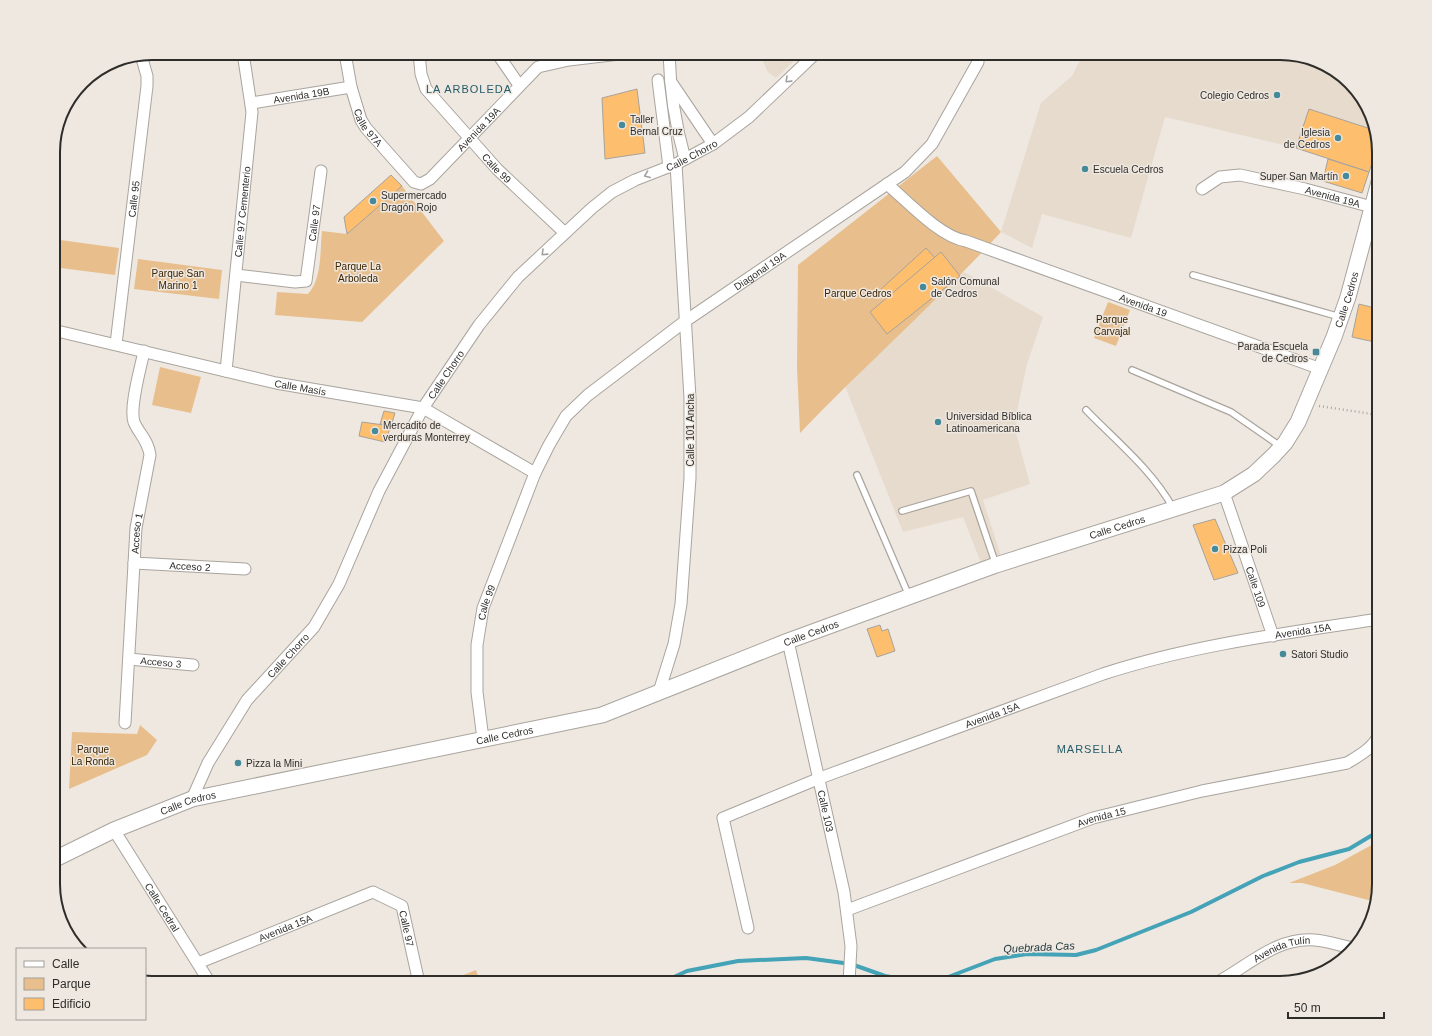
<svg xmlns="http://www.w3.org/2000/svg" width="1432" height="1036" font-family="Arial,sans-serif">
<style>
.built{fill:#e6dbcd}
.green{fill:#e8bf8c}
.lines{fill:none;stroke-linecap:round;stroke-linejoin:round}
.stream{stroke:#44a3b7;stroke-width:4}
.building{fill:#fdbf6d;stroke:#a8a29c}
.lane-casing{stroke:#a9a49d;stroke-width:8}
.street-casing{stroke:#a9a49d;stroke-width:13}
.secondary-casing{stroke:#a9a49d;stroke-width:17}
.path{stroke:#aca8a2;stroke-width:2.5;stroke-dasharray:1 3;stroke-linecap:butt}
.lane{stroke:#fff;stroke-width:5.5}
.street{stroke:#fff;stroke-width:11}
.secondary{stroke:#fff;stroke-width:15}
.oneway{stroke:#a1a09f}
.poi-dot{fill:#468999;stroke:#eee8e1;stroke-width:1.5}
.labels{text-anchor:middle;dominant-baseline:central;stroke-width:3;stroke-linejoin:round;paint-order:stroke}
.street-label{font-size:10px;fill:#2f2d2a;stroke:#eee8e1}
.poi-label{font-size:10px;fill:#2f2d2a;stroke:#eee8e1;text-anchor:start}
.park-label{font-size:10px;fill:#3b2400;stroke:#eee8e1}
.neighbourhood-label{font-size:11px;letter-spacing:1px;fill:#245b67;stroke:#eee8e1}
.water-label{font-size:11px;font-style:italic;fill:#1f363b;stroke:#eee8e1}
.rim{fill:none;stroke:#2f2d2a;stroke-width:2}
</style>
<rect width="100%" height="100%" fill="#eee8e1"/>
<!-- built -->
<g class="built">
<path d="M 759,53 L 802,53 L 776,78 L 768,72 Z"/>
<path d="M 1084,53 L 1281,53 L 1312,58 L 1340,73 L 1369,108 L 1374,130 L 1309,109 L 1296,148 L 1165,117 L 1131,238 L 1042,214 L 1032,248 L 1001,232 L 1041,103 L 1072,76 Z"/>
<path d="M 964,272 L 1043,317 L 1027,364 L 1017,411 L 1016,433 L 1030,484 L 983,500 L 1001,556 L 981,563 L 963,517 L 903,532 L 845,386 Z"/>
</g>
<!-- green -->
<g class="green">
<path d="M 937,156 L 1001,232 C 937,302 866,364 800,433 L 797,368 L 798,265 Z"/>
<path d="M 402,186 L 444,241 L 362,322 L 275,315 L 277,292 L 308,294 C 322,279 320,251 322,231 L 347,234 Z"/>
<path d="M 53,239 L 119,248 L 115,275 L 53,267 Z"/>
<path d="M 138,259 L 222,270 L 219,299 L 134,289 Z"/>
<path d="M 1108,302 L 1130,310 L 1116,346 L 1094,338 Z"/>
<path d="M 160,367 L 201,377 L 191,413 L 152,405 Z"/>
<path d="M 140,725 L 157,740 L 147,755 L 69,789 L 72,732 L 137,734 Z"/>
<path d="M 1379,841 L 1379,885 L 1376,902 L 1302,883 L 1289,883 L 1335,865 Z"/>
<path d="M 476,970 L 480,983 L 443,983 Z"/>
</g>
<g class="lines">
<!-- stream -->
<path class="stream" d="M 661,983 L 687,971 L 738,961 L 806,958 L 851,964 L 885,976 L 915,981 L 943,979 L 995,959 L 1027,954 L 1076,955 L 1096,950 L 1191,912 L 1263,876 L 1299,862 L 1349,849 L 1379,831"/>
</g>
<!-- building -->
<g class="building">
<path d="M 637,89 L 645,153 L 605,159 L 602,98 Z"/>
<path d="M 1309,109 L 1374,130 L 1378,146 L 1369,172 L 1296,148 Z"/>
<path d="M 1328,159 L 1369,172 L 1362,193 L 1323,181 Z"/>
<path d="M 391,175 L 402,186 L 347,234 L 344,217 Z"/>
<path d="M 926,248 L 935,258 L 887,298 L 880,290 Z"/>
<path d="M 941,252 L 960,276 L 887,334 L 870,312 Z"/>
<path d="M 1359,304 L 1379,309 L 1379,343 L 1352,337 Z"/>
<path d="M 384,411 L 395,413 L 391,426 L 380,424 Z"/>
<path d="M 362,422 L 391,426 L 385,442 L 359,436 Z"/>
<path d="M 1215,519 L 1238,573 L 1214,580 L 1193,525 Z"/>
<path d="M 880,625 L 882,631 L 888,629 L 895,651 L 877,657 L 867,629 Z"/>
</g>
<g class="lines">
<defs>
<g id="lane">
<path d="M 1193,275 L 1340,317"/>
<path d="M 1132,370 L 1231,412 L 1280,446"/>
<path d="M 1086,410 C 1116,441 1152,470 1173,508"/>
<path d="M 857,475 L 909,596"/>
<path d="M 902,511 L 971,491 L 996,565"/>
</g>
<g id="street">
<path id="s1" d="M 345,53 L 351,87 L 361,120 L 366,128 L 414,182 L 421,184 L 430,179 L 538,67 L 569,60 L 628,53"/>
<path id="s2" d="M 419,53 L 421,74 L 426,89 L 497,169 L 565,233"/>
<path d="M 497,53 L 519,85"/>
<path d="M 669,53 C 670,89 675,124 685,159"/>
<path d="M 658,80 L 669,167"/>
<path d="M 671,82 L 713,144"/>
<path id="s3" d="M 252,103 L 351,87"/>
<path id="s4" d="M 887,184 C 907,201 940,237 966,241 L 1321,369"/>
<path id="s5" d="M 1202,189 L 1220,177 L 1240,175 L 1305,189 L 1372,207"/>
<path id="s6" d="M 236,275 L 295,282 L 306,281 L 321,171"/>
<path id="s7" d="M 53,330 L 276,383 L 423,408 L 535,473"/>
<path id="s8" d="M 116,344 L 147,86 L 147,76 L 141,55"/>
<path id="s9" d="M 226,371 L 252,112 L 243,53"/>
<path id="s10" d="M 1224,493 L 1273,636"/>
<path id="s11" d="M 134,563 L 245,569"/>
<path id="s12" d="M 788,641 L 844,892 L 851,946 L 849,983"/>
<path id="s13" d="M 129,659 L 193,665"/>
<path d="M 659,692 L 674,644 L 681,604 L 690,478 L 690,398 L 676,164"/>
<path id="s14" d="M 125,723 L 136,528 L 150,455 C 148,440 139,434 134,422 C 129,407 141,367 144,351"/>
<path id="s15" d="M 483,739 L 477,692 L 477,645 L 483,608 L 535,473 L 549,445 L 566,416 L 588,395 L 684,322 L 905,172 L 932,144 L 978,62"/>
<path id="s16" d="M 192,799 L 208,763 L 247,700 L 314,627 L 339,584 L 379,491 L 423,408 L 479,325 L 518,277 L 592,208 L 612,192 L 635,180 L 676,164 L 713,144 L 749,117 L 816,53"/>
<path id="s17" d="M 114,830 L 210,983"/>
<path id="s18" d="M 847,910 L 1093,818 L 1202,791 L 1347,763 C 1360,755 1372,749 1379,735"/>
<path id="s19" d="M 748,928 L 723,818 L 820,778 L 1103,674 C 1192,645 1287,633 1379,619"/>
<path id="s20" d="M 198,963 L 373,892 L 402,906 L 419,983"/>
<path id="s21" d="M 1216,983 C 1247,967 1277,936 1315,940 C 1328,941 1341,946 1354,948"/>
</g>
<g id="secondary">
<path id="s22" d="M 53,860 L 114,830 L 192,799 L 602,715 L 788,641 L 996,565 L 1224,493 L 1254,474 L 1274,455 L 1285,443 L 1298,422 L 1334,337 L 1348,297 L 1379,182"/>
</g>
</defs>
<!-- lane casing -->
<use href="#lane" class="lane-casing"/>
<!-- street casing -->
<use href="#street" class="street-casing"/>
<!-- secondary casing -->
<use href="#secondary" class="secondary-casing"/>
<!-- path -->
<path class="path" d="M 1319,406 L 1379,415"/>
<!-- lane -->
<use href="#lane" class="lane"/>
<!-- street -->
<use href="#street" class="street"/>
<!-- secondary -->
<use href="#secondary" class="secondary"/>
</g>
<!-- one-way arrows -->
<defs><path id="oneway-chevron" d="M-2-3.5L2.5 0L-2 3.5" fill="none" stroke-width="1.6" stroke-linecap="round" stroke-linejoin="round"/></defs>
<g class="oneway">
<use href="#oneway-chevron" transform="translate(788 80) rotate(136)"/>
<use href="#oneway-chevron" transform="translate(647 175) rotate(159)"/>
<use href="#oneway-chevron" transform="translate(544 253) rotate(136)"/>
</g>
<!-- markers -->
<g class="poi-dot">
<circle cx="1277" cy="95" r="4"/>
<circle cx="622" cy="125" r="4"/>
<circle cx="1338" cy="138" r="4"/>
<circle cx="1085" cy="169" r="4"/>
<circle cx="1346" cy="176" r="4"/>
<circle cx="373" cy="201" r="4"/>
<circle cx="923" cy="287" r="4"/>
<rect x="1312" y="348" width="8" height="8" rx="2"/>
<circle cx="938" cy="422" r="4"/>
<circle cx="375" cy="431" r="4"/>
<circle cx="1215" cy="549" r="4"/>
<circle cx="1283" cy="654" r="4"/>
<circle cx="238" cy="763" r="4"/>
</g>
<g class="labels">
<!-- street labels -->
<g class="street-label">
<text stroke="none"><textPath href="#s3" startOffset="50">Avenida 19B</textPath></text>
<text stroke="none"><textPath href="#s1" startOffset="79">Calle 97A</textPath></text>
<text stroke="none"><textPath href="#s1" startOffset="238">Avenida 19A</textPath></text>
<text stroke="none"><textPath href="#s16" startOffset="834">Calle Chorro</textPath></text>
<text stroke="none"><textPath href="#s2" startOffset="143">Calle 99</textPath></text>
<text stroke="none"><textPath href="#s5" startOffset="137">Avenida 19A</textPath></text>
<text stroke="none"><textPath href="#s8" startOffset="146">Calle 95</textPath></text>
<text stroke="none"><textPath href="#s9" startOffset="160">Calle 97 Cementerio</textPath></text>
<text stroke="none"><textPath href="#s6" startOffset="129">Calle 97</textPath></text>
<text stroke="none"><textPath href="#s15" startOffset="584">Diagonal 19A</textPath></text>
<text stroke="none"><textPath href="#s22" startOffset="1467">Calle Cedros</textPath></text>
<text stroke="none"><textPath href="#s4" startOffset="287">Avenida 19</textPath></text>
<text stroke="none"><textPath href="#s16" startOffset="498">Calle Chorro</textPath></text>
<text stroke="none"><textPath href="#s7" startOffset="254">Calle Masís</textPath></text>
<text transform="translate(690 430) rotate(-90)">Calle 101 Ancha</text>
<text stroke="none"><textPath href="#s22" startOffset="1119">Calle Cedros</textPath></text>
<text stroke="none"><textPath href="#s14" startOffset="190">Acceso 1</textPath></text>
<text stroke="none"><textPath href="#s11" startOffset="56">Acceso 2</textPath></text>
<text stroke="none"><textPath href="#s10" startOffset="99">Calle 109</textPath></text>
<text stroke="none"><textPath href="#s15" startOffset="138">Calle 99</textPath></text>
<text stroke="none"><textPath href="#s19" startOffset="724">Avenida 15A</textPath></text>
<text stroke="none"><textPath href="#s22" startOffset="795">Calle Cedros</textPath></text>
<text stroke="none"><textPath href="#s16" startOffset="174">Calle Chorro</textPath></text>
<text stroke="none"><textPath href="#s13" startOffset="32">Acceso 3</textPath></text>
<text stroke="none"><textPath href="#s19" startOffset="401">Avenida 15A</textPath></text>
<text stroke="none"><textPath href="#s22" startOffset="471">Calle Cedros</textPath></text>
<text stroke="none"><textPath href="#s22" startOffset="147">Calle Cedros</textPath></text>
<text stroke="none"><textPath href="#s12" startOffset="174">Calle 103</textPath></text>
<text stroke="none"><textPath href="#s18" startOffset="271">Avenida 15</textPath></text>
<text stroke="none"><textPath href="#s17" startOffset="91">Calle Cedral</textPath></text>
<text stroke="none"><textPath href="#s20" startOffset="94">Avenida 15A</textPath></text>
<text stroke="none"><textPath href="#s20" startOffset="244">Calle 97</textPath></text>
<text stroke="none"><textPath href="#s21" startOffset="75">Avenida Tulín</textPath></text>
</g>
<!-- poi labels -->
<g class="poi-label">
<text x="1269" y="95" text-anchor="end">Colegio Cedros</text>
<text x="630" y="119">Taller<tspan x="630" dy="12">Bernal Cruz</tspan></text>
<text x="1330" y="132" text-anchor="end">Iglesia<tspan x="1330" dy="12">de Cedros</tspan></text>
<text x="1093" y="169">Escuela Cedros</text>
<text x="1338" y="176" text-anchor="end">Super San Martín</text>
<text x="381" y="195">Supermercado<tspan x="381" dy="12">Dragón Rojo</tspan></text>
<text x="931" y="281">Salón Comunal<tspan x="931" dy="12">de Cedros</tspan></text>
<text x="1308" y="346" text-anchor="end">Parada Escuela<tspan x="1308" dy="12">de Cedros</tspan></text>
<text x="946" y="416">Universidad Bíblica<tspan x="946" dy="12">Latinoamericana</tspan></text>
<text x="383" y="425">Mercadito de<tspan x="383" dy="12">verduras Monterrey</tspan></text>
<text x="1223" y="549">Pizza Poli</text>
<text x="1291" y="654">Satori Studio</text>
<text x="246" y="763">Pizza la Mini</text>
</g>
<!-- park labels -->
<g class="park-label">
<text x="358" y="266">Parque La<tspan x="358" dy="12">Arboleda</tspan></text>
<text x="178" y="273">Parque San<tspan x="178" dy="12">Marino 1</tspan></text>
<text x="858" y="293">Parque Cedros</text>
<text x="1112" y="319">Parque<tspan x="1112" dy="12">Carvajal</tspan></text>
<text x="93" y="749">Parque<tspan x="93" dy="12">La Ronda</tspan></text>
</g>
<!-- neighbourhood labels -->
<g class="neighbourhood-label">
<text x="469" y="89">LA ARBOLEDA</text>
<text x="1090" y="749">MARSELLA</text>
</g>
<!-- water labels -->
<g class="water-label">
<text transform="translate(1039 947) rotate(-3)">Quebrada Cas</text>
</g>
</g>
<!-- crop -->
<path d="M0 0H1432V1036H0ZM152 60H1280A92 92 0 0 1 1372 152V884A92 92 0 0 1 1280 976H152A92 92 0 0 1 60 884V152A92 92 0 0 1 152 60Z" fill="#eee8e1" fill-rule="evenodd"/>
<path class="rim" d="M152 60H1280A92 92 0 0 1 1372 152V884A92 92 0 0 1 1280 976H152A92 92 0 0 1 60 884V152A92 92 0 0 1 152 60Z"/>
<!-- legend -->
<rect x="16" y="948" width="130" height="72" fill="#eee8e1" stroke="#a29d98"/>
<rect x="24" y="961" width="20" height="6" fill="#ffffff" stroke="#a29d98"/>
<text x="52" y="968" font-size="12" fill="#2f2d2a">Calle</text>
<rect x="24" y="978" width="20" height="12" fill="#e8bf8c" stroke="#a29d98"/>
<text x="52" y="988" font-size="12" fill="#2f2d2a">Parque</text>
<rect x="24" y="998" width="20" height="12" fill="#fdbf6d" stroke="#a29d98"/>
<text x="52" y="1008" font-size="12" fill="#2f2d2a">Edificio</text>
<!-- scale -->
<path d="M1288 1012v6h96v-6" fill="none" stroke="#2f2d2a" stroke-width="2"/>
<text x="1294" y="1012" font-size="12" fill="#2f2d2a" stroke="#eee8e1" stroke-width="3" paint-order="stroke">50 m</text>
</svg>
